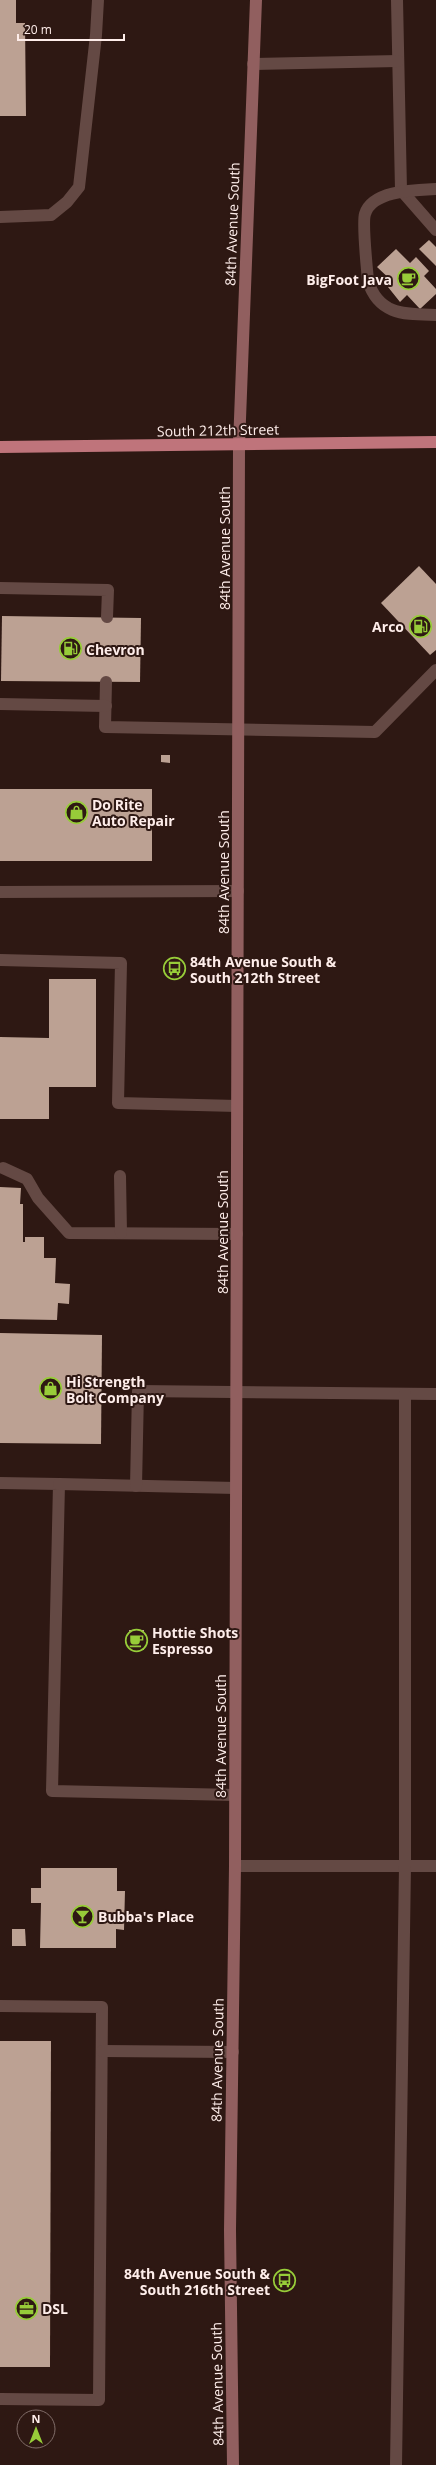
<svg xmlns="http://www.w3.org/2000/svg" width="436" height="2465" font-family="'Open Sans',sans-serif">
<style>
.building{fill:#bca193}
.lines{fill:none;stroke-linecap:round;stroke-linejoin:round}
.lane{stroke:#644944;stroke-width:12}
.secondary{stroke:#915f5f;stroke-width:12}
.primary{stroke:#bf747b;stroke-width:12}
.labels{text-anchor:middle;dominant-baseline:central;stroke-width:4;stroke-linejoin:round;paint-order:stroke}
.street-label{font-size:14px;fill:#feedea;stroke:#2e1813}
.poi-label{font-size:14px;font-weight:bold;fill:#feedea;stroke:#2e1813;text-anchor:start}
</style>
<rect width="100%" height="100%" fill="#2e1813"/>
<!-- building -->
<g class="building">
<path d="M 0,0 L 16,0 L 16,23 L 25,23 L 26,116 L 0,116 Z"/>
<path d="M 429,240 L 436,247 L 436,266 L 419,249 Z"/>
<path d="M 396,249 L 410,263 L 416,257 L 429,271 L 424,276 L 436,289 L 436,294 L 420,309 L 407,295 L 400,302 L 388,287 L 393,282 L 377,267 Z"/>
<path d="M 419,566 L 436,584 L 436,650 L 430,655 L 381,603 Z"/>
<path d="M 2,616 L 141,618 L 140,682 L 1,681 Z"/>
<path d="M 161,755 L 170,755 L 170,763 L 161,762 Z"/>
<rect x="0" y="789" width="152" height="72"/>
<path d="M 49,979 L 96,979 L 96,1087 L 49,1087 L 49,1119 L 0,1119 L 0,1037 L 49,1038 Z"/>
<path d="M 0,1187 L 21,1188 L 20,1204 L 23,1204 L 23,1242 L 25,1242 L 25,1237 L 44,1237 L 44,1258 L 56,1258 L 55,1283 L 70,1284 L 69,1304 L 58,1303 L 57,1320 L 0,1319 Z"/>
<path d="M 0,1333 L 102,1335 L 101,1444 L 0,1443 Z"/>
<path d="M 129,1630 L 144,1630 L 144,1650 L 130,1650 Z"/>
<path d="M 41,1868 L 117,1868 L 117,1891 L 125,1891 L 124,1930 L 116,1929 L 116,1948 L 40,1948 L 41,1903 L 31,1903 L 31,1888 L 41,1888 Z"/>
<path d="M 12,1929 L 25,1929 L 26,1946 L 12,1946 Z"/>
<path d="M 0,2041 L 51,2041 L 50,2367 L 0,2367 Z"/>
</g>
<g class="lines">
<!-- lane -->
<g class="lane">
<path d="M 397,0 L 401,190 L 436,230"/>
<path d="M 253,64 L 398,61"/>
<path d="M 436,189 C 416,190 372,190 365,214 C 362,223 367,268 368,281 C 379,316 406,314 436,315"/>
<path d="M 0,217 L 51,215 L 67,202 L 79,187 L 96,35 L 98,0"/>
<path d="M 0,588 L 108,590 L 107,617"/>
<path d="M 106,682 L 105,727 L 375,732 L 436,670"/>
<path d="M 0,704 L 106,706"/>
<path d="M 0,892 L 238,891"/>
<path d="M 0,960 L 121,963 L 118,1103 L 237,1106"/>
<path d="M 3,1168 L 27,1179 L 38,1198 L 69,1233 L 237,1234"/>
<path d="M 120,1176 L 121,1233"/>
<path d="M 0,1483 L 59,1484 L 52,1791 L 235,1795"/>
<path d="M 59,1484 L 236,1488"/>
<path d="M 136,1486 L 138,1391 L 436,1394"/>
<path d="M 235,1866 L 436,1866"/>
<path d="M 0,2006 L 102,2007 L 99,2400 L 0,2399"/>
<path d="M 102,2051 L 233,2052"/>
<path d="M 396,2465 L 405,1866 L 405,1394"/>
</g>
<!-- secondary -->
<path class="secondary" d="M 233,2465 L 230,2230 L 235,1866 L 239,445 L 256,0"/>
<!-- primary -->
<path class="primary" d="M 0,447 L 436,442"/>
</g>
<!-- icons -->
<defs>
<symbol id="cafe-ring" viewBox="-11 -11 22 22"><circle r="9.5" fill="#2e1813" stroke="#97cc39" stroke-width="1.5"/><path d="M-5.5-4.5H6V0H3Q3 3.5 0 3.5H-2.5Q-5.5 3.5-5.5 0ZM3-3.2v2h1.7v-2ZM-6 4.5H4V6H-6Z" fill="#97cc39"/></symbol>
<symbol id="fuel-ring" viewBox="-11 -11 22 22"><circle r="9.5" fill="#2e1813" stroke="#97cc39" stroke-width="1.5"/><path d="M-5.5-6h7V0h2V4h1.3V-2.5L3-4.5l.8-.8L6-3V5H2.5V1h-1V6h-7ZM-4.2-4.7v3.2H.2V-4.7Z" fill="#97cc39"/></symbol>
<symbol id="shop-ring" viewBox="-11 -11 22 22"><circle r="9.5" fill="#2e1813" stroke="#97cc39" stroke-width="1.5"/><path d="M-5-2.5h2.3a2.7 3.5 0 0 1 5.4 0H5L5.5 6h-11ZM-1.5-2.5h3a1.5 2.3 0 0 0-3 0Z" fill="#97cc39"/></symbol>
<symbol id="bus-ring" viewBox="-11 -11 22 22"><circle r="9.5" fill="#2e1813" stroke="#97cc39" stroke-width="1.5"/><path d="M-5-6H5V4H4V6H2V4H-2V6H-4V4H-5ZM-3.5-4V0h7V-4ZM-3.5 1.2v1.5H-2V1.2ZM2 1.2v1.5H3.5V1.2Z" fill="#97cc39"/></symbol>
<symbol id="bar-ring" viewBox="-11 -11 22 22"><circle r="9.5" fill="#2e1813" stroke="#97cc39" stroke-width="1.5"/><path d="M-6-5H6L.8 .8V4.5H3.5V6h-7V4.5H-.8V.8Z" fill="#97cc39"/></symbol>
<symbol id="office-ring" viewBox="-11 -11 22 22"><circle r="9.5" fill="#2e1813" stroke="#97cc39" stroke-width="1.5"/><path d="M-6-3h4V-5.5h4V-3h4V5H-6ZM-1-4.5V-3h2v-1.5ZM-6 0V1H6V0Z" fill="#97cc39"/></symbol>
</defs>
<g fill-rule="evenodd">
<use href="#cafe-ring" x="396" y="266" width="25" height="25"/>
<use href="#fuel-ring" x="408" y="614" width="25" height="25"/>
<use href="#fuel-ring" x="58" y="636" width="25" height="25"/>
<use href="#shop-ring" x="64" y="800" width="25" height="25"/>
<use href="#bus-ring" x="162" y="956" width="25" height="25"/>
<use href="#shop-ring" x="38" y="1376" width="25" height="25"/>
<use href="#cafe-ring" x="124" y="1628" width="25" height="25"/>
<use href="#bar-ring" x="70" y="1904" width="25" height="25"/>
<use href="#bus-ring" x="272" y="2268" width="25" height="25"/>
<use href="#office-ring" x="14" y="2296" width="25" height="25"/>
</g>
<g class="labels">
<!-- street labels -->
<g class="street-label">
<text transform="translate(232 224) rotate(-88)">84th Avenue South</text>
<text transform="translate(218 430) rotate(-1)">South 212th Street</text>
<text transform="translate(224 548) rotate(-90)">84th Avenue South</text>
<text transform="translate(223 872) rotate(-90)">84th Avenue South</text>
<text transform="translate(222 1232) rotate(-90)">84th Avenue South</text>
<text transform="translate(220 1736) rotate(-90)">84th Avenue South</text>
<text transform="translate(217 2060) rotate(-89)">84th Avenue South</text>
<text transform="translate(217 2384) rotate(-91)">84th Avenue South</text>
</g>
<!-- poi labels -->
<g class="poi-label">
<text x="392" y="279" text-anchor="end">BigFoot Java</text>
<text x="404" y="626" text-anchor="end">Arco</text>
<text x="86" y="649">Chevron</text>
<text x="92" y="804">Do Rite<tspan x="92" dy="16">Auto Repair</tspan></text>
<text x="190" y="961">84th Avenue South &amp;<tspan x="190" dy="16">South 212th Street</tspan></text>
<text x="66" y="1381">Hi Strength<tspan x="66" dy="16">Bolt Company</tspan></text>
<text x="152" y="1632">Hottie Shots<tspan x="152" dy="16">Espresso</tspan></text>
<text x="98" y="1916">Bubba's Place</text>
<text x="270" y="2273" text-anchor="end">84th Avenue South &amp;<tspan x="270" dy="16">South 216th Street</tspan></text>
<text x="42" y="2308">DSL</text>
</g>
</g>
<!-- north arrow -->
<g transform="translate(36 2429)"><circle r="19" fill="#2e1813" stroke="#816d69"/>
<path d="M0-3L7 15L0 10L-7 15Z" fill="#97cc39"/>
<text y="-6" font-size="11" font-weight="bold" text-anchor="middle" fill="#feedea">N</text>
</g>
<!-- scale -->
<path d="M18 34v6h106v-6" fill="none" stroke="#feedea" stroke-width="2"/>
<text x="24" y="34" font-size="12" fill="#feedea" stroke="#2e1813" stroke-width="3" paint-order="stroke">20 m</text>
</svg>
